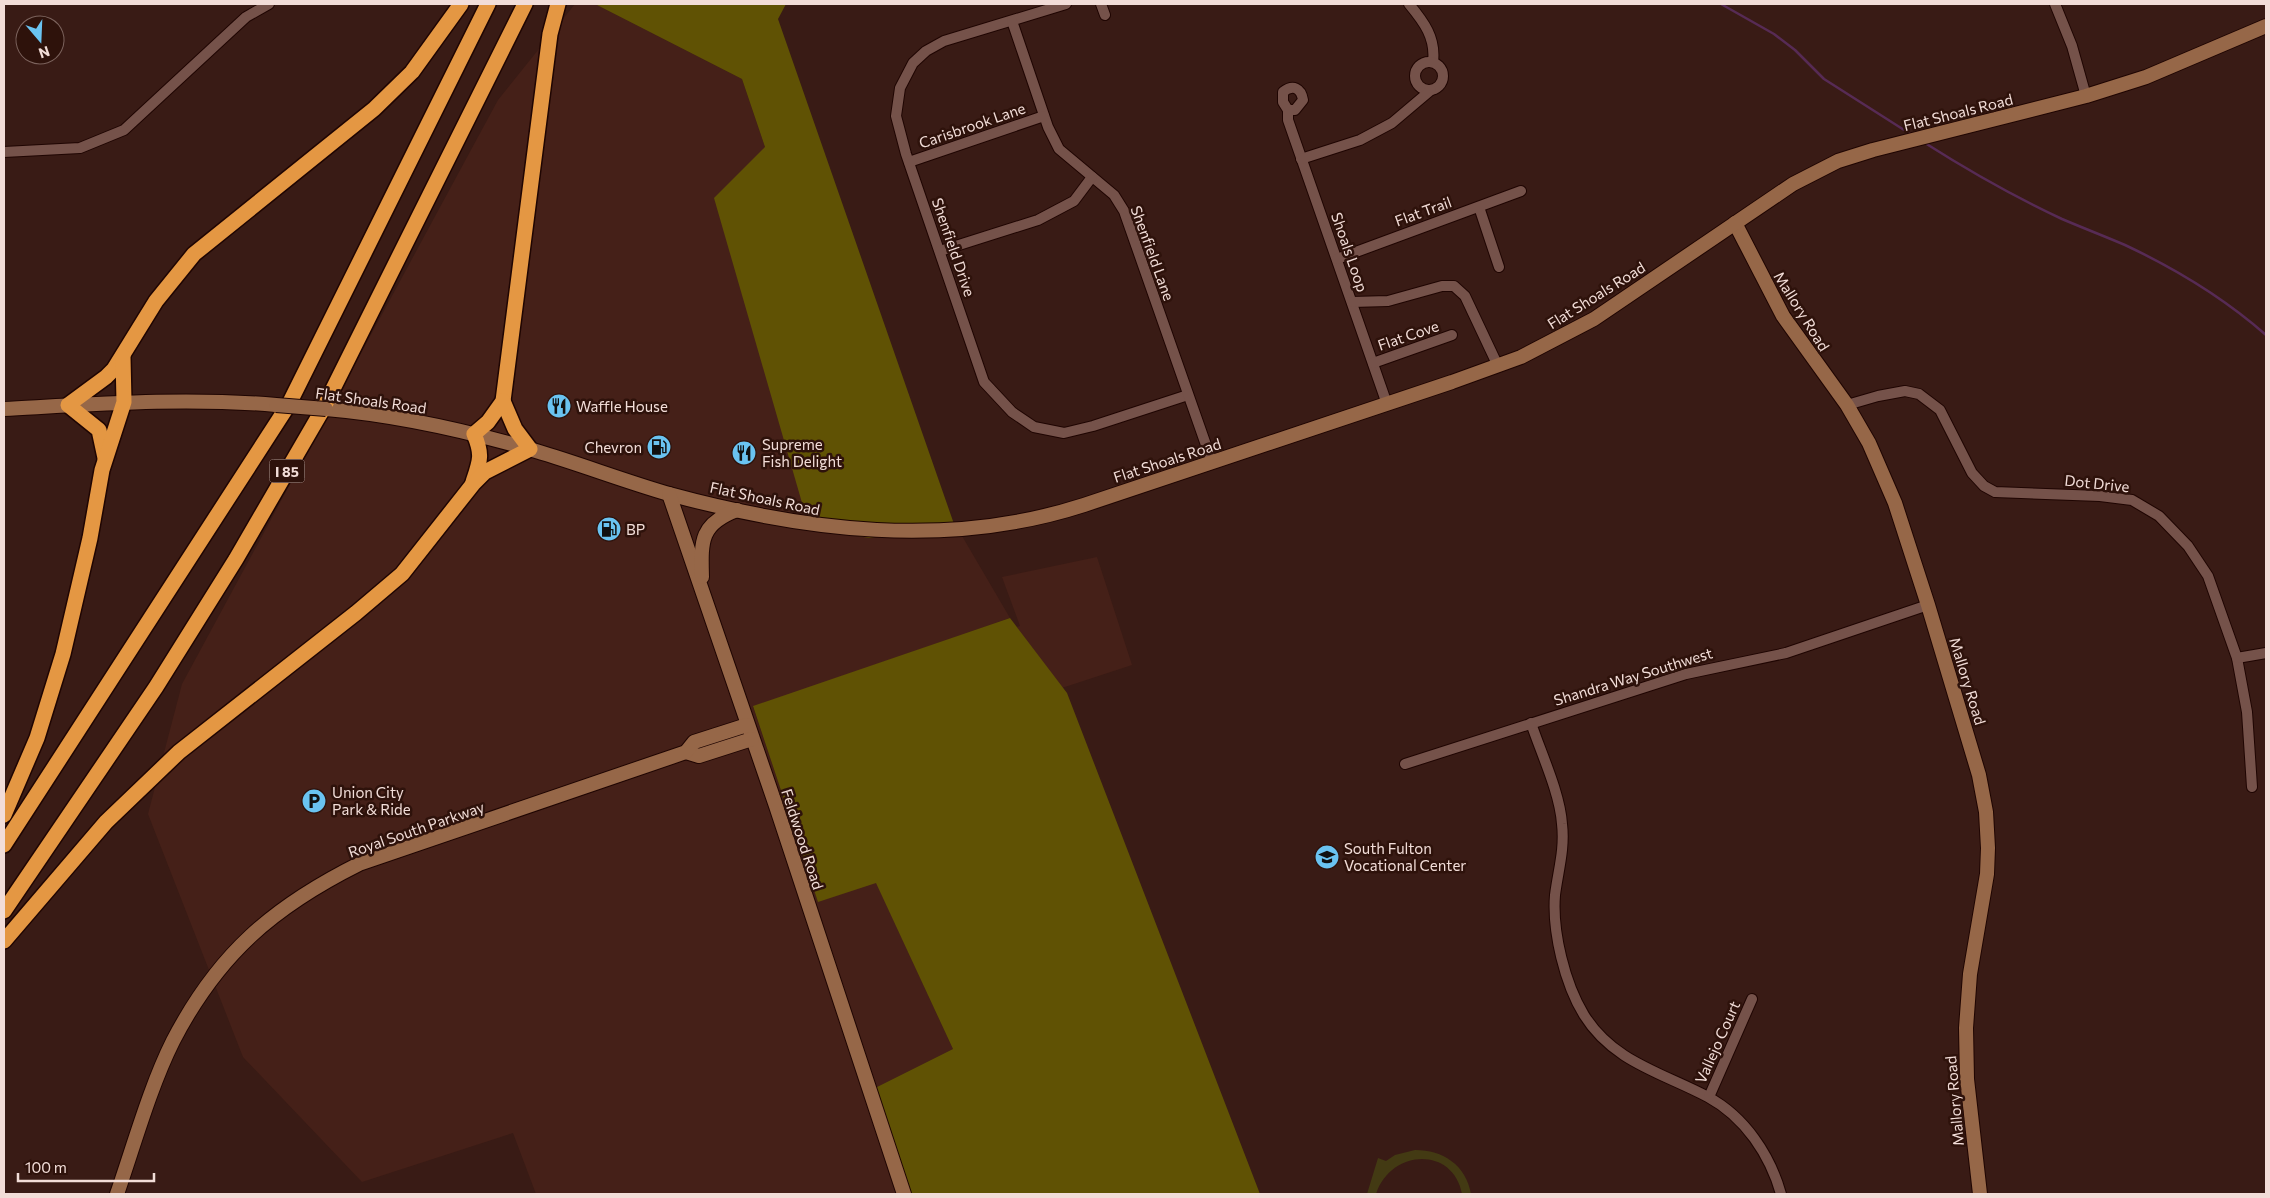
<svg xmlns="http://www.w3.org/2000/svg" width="2270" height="1198" font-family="Commissioner,sans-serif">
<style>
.built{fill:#452018}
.green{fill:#433a13}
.forest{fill:#605204}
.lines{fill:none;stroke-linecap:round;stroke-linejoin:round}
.stream{stroke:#572b55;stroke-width:2.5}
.street-casing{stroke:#1f0502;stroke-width:12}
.secondary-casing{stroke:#1f0502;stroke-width:16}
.highway-casing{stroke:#1f0502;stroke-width:18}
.street{stroke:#75524a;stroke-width:10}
.secondary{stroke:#966748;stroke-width:14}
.highway{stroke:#e49743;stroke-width:15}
.secondary-bridge-casing{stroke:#1f0502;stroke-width:16;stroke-linecap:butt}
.secondary-bridge{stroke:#966748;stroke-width:14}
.labels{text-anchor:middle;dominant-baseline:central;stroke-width:5;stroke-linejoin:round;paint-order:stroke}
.shield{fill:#2e120b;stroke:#b7a09a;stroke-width:1}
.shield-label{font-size:14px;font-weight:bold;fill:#f2ddd8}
.street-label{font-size:15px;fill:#f2ddd8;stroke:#2e120b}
.poi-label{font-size:15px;fill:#f2ddd8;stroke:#2e120b;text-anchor:start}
</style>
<rect width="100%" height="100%" fill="#391b15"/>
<!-- built -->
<g class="built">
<path d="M 575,4 L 595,4 L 742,79 L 765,147 L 809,527 L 955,524 L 1010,618 L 753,707 L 818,901 L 876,882 L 953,1049 L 873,1089 L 903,1194 L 536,1194 L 513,1133 L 362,1182 L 243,1057 L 148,814 L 182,684 L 498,100 Z"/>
<path d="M 1097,557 L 1132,665 L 943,727 L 918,657 L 1020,626 L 1002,577 Z"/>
</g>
<!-- green -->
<path class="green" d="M 1415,1150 C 1443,1150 1466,1165 1471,1194 L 1462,1194 C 1453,1146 1391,1149 1376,1194 L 1367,1194 L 1378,1158 L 1386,1161 L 1395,1155 Z"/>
<!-- forest -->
<g class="forest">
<path d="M 595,4 L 786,4 L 778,19 L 954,524 L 869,538 L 809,527 L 714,198 L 765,147 L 742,79 Z"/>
<path d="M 1010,618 L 1067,693 L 1260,1194 L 903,1194 L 873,1089 L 953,1049 L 876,883 L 818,902 L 753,706 Z"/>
</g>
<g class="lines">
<!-- stream -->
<g class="stream">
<path d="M 1721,4 L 1774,34 L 1795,50 L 1824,79 L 1912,135"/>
<path d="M 1925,143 C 1969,171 2015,197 2062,219 C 2083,228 2104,236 2125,245 C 2176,269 2224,298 2266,335"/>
</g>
<defs>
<g id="street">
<path d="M 1066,4 L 944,41 L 926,51 L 913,63 L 900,88 L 896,116 L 906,154 L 984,382 L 1012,412 L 1034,427 L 1064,433 L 1093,426 L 1188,395"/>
<path d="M 1101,4 L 1105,15"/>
<path d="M 1409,4 C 1424,22 1436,38 1433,62"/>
<path d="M 2055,4 L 2072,46 L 2086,96"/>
<path d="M 1012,21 L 1048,127 L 1059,149 L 1114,195 L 1124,211 L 1212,462"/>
<circle cx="1429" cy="76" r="14"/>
<path d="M 1288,110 L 1283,102 L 1283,92 C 1293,84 1301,88 1303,100 L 1295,110 L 1288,110 L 1288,120 L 1387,404"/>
<path d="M 4,152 L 80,148 L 124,130 L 246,17 L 269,4"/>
<path d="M 1301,159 L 1360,140 L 1392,123 L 1431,90"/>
<path d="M 909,162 L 1044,116"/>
<path d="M 1479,207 L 1499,267"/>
<path d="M 940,251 L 1038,220 L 1074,201 L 1092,177"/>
<path d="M 1337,259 L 1521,191"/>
<path d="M 1352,302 L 1388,301 L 1442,286 L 1454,286 L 1465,296 L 1498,366"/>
<path d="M 1373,363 L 1452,335"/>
<path d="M 1847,405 L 1878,396 L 1905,391 L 1919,394 L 1940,410 L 1972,473 L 1984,486 L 1995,492 L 2100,496 L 2132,500 L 2159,516 L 2188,546 L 2208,576 L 2237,658 L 2247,712 L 2252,787"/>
<path d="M 2237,658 L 2266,653"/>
<path d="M 1531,723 C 1541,753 1560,793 1562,824 C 1565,849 1558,871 1555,895 C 1552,932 1565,984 1584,1015 C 1613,1062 1663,1073 1708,1097 C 1745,1117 1770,1155 1781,1194"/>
<path d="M 1405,764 L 1686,674 L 1786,653 L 1928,605"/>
<path d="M 1709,1097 L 1752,999"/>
</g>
<g id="secondary">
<path d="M 1735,223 L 1783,316 L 1847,405 L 1869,443 L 1895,503 L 1928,605 L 1979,775 L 1986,812 L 1988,848 L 1987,874 L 1970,974 L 1966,1028 L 1967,1079 L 1980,1194"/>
<path d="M 4,409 C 95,404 185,397 276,405"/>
<path d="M 326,409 C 397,415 468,431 536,451 C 580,464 624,481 669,494 C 805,531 948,549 1084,505 L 1452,382 L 1521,357 L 1594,319 L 1793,184 L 1838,161 L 1873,150 L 2086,96 L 2146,77 L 2266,26"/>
<path d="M 669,494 L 776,806 L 904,1194"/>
<path d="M 702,577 C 701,541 700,524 737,510"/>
<path d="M 686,752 L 699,756 L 752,739"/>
<path d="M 117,1194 C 134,1145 150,1087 173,1041 C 218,954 273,907 359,864 L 686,752 L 694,742 L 747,725"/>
</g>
<g id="highway">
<path d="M 105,458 L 99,430 L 68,405 L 106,377 L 114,369 L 156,301 L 194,254 L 374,109 L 412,72 L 461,4"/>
<path d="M 473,482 C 480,461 483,455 474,434 L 488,422 L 503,401 L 550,34 L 558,4"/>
<path d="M 4,815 L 37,738 L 63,654 L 90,538 L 102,470 L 124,402 L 123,357"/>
<path d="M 4,845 L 289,404 L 488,4"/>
<path d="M 4,911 L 156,687 L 236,559 L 323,409 L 525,4"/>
<path d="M 4,941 L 106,822 L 179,752 L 356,613 L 402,574 L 473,484 L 485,472 L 530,449 L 515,429 L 503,401"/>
</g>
</defs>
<!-- street casing -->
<use href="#street" class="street-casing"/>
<!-- secondary casing -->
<use href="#secondary" class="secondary-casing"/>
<!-- highway casing -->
<use href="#highway" class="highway-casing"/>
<!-- street -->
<use href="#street" class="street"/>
<!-- secondary -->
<use href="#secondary" class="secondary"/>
<!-- highway -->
<use href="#highway" class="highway"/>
<defs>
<path id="secondary-bridge" d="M 276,405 L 326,409"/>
</defs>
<!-- secondary-bridge casing -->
<use href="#secondary-bridge" class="secondary-bridge-casing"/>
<!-- secondary-bridge -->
<use href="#secondary-bridge" class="secondary-bridge"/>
</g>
<!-- icons -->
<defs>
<symbol id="restaurant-disc" viewBox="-11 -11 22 22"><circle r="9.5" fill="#6ac3f1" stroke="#2e120b"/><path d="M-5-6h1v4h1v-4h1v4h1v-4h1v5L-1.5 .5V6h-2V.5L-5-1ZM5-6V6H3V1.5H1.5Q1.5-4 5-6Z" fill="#111"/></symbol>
<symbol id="fuel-disc" viewBox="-11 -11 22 22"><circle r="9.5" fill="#6ac3f1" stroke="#2e120b"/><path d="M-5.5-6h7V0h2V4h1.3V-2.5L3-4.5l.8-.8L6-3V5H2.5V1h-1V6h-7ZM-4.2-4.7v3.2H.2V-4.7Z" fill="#111"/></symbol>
<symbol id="parking-disc" viewBox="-11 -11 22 22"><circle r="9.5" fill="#6ac3f1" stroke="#2e120b"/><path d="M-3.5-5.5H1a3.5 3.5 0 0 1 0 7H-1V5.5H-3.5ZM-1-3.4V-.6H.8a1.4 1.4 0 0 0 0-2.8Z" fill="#111"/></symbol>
<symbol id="school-disc" viewBox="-11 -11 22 22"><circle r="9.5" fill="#6ac3f1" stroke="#2e120b"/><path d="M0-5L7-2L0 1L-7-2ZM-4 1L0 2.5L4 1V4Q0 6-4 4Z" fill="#111"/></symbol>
</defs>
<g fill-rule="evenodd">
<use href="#restaurant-disc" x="545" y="392" width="28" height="28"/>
<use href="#fuel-disc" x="645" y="433" width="28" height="28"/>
<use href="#restaurant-disc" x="730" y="439" width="28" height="28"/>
<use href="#fuel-disc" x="595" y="515" width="28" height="28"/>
<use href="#parking-disc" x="300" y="787" width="28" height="28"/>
<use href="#school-disc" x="1313" y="843" width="28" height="28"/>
</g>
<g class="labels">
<!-- shield labels -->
<rect class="shield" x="269.5" y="459.5" width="35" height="23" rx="4"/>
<g class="shield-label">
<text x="287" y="471">I 85</text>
</g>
<!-- street labels -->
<g class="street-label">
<text transform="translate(1958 112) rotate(-14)">Flat Shoals Road</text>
<text transform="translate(972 125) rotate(-19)">Carisbrook Lane</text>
<text transform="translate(1423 211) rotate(-20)">Flat Trail</text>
<text transform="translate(954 247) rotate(71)">Shenfield Drive</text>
<text transform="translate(1350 252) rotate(71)">Shoals Loop</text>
<text transform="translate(1153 253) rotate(70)">Shenfield Lane</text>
<text transform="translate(1596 295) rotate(-32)">Flat Shoals Road</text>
<text transform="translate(1802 311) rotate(58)">Mallory Road</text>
<text transform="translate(1408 335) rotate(-19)">Flat Cove</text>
<text transform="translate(371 400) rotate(8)">Flat Shoals Road</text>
<text transform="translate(1167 460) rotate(-18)">Flat Shoals Road</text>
<text transform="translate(2097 483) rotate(6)">Dot Drive</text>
<text transform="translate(765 498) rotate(12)">Flat Shoals Road</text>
<text transform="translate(1633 676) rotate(-17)">Shandra Way Southwest</text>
<text transform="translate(1968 681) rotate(73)">Mallory Road</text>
<text transform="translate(416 829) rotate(-19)">Royal South Parkway</text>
<text transform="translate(803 839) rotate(72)">Feldwood Road</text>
<text transform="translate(1717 1042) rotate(-66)">Vallejo Court</text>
<text transform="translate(1954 1101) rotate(-95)">Mallory Road</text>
</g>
<!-- poi labels -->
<g class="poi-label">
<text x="576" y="406">Waffle House</text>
<text x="762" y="444">Supreme<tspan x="762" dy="17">Fish Delight</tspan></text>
<text x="642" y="447" text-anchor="end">Chevron</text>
<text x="626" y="529">BP</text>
<text x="332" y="792">Union City<tspan x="332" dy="17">Park &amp; Ride</tspan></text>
<text x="1344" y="848">South Fulton<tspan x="1344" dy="17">Vocational Center</tspan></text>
</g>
</g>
<!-- border -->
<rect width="2270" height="1198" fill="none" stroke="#f2ddd8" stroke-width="10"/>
<!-- north arrow -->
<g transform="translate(40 40) rotate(161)"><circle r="24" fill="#2e120b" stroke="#7c635d"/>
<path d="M0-4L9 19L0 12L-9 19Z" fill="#6ac3f1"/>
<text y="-8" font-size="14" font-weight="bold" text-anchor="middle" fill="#f2ddd8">N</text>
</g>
<!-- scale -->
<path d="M18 1173v8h136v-8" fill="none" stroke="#f2ddd8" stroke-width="2.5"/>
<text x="25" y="1173" font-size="15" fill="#f2ddd8" stroke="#2e120b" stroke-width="4" paint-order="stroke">100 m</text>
</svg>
